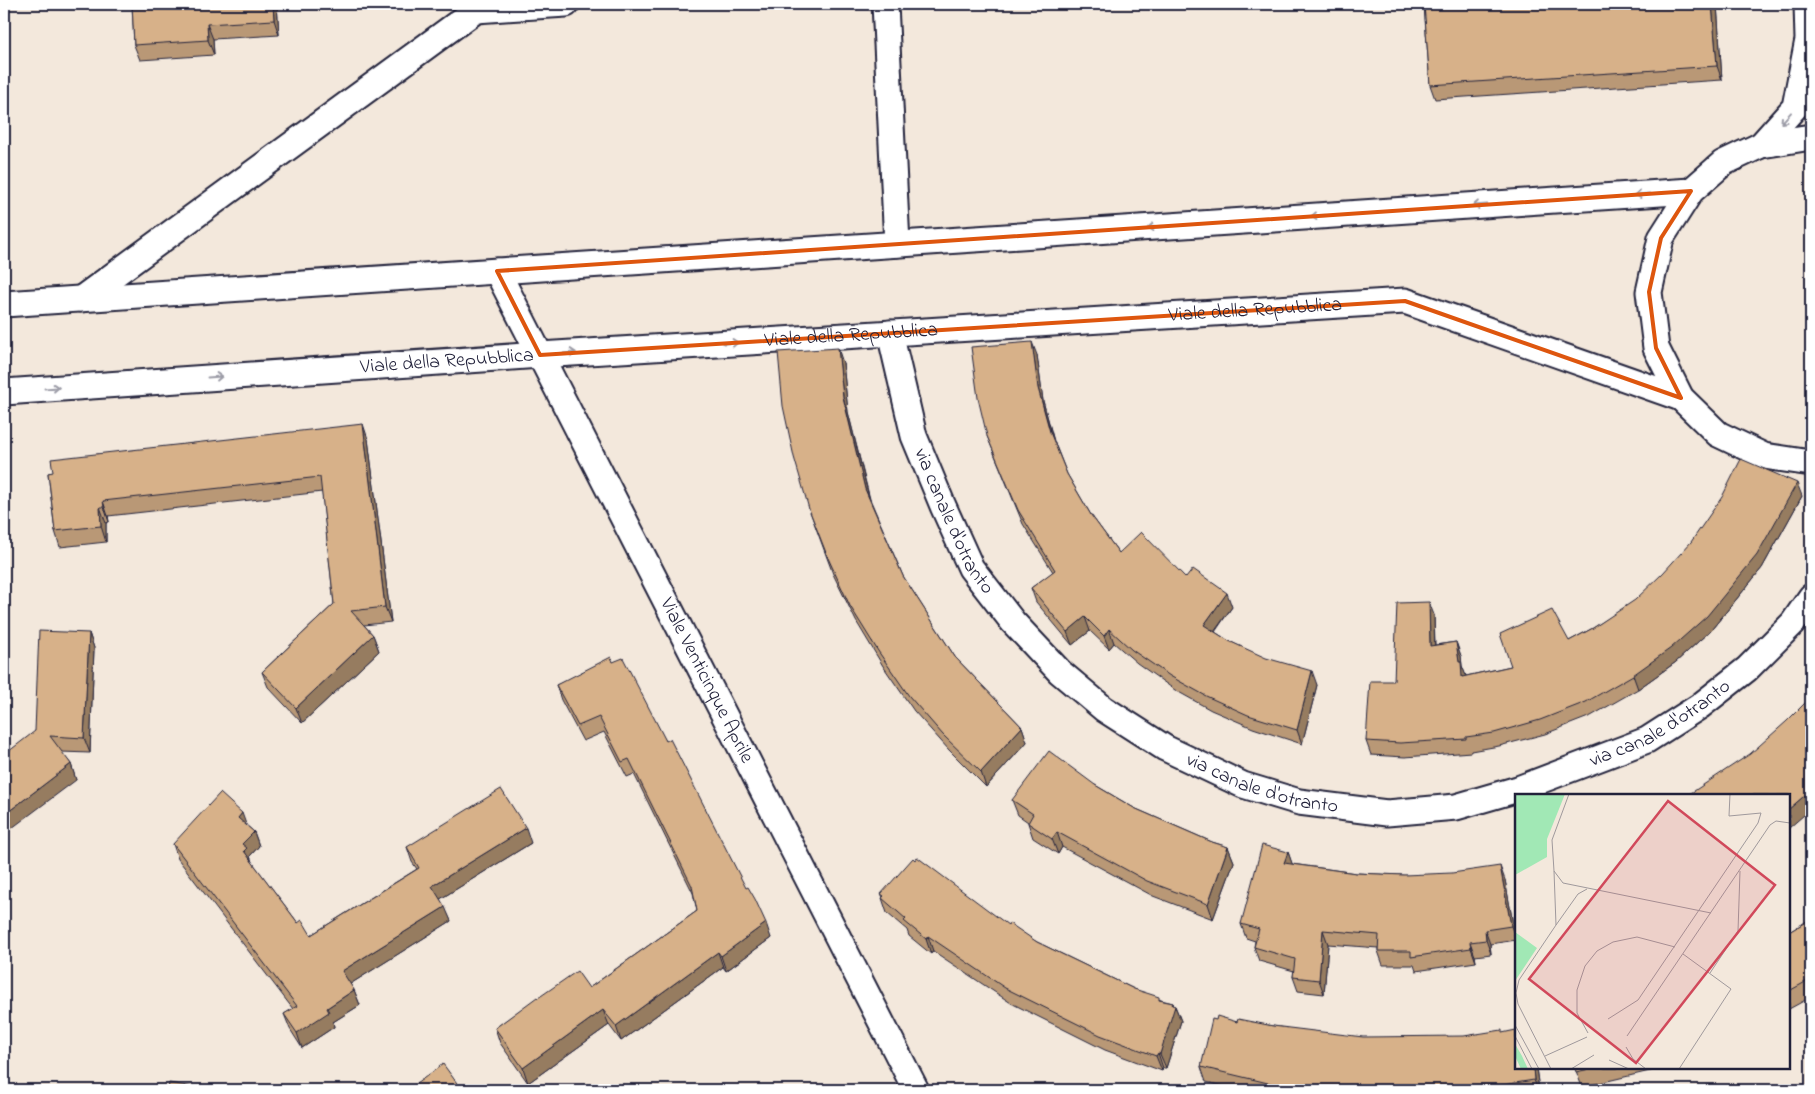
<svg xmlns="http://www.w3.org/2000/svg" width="1815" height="1094" font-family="'Indie Flower',sans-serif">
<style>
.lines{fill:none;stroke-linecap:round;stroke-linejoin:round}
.minor-casing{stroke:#22223b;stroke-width:29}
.minor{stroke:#fff;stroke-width:25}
.wall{fill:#b99876;stroke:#22223b}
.shaded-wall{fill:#967c60;stroke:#22223b}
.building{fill:#d7b189;stroke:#22223b}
.oneway{stroke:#9c9ca7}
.marked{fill:none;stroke:#de560e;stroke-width:4;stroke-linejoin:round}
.labels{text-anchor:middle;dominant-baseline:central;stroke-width:4.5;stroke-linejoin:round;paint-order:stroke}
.street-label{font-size:20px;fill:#22223b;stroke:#fff}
.inset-road{fill:none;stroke:#9f999c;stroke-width:1}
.view{fill:#d1495b;fill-opacity:0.15;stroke:#d1495b;stroke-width:2.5}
.inset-edge{fill:none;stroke:#22223b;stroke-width:2.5}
</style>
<rect width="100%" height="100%" fill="#f3e8dc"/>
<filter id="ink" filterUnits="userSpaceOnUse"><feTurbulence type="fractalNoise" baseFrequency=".02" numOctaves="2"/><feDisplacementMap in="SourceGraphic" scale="10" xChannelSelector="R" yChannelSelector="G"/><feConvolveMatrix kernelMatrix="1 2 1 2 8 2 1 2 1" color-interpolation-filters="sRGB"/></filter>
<g filter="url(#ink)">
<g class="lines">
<defs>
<g id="minor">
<path d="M 885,4 L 897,244"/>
<path d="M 1811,137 L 1761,145 L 1723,163 L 1691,191 L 1661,238 L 1649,292 L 1656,348 L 1681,398 L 1718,434 L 1764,456 L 1811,463"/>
<path d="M 1761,145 L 1795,107 L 1808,40 L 1807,4"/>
<path id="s1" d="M 497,271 L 916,1090"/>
<path d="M 81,299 L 476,10 L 566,4"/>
<path d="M 4,304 L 1691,191"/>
<path id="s2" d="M 890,333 L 914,436 L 943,506 L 971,568 L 1013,622 L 1060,672 L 1104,709 L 1165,748 L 1243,785 L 1299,802 L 1387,813 L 1456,807 L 1518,789 L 1647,740 L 1700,706 L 1747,669 L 1793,623 L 1811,597"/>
<path id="s3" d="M 4,392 L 540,355 L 1405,301 L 1681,398"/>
</g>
</defs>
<!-- minor casing -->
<use href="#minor" class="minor-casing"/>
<!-- minor -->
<use href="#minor" class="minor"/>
</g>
<!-- wall -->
<g class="wall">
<path d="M 132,4 L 277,4 L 279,35 L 213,39 L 214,55 L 140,60 L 134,45 Z"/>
<path d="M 1424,4 L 1717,4 L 1722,80 L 1435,99 L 1430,85 Z"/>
<path d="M 1037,355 L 1043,401 L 1054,441 L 1067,474 L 1091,515 L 1119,553 L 1186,578 L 1232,607 L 1215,632 L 1229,641 L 1317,685 L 1302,744 L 1253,728 L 1211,710 L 1175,690 L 1137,663 L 1114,643 L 1109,649 L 1090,631 L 1072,645 L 1036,602 L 1031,588 L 1053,572 L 1023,524 L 987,436 Z"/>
<path d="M 843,363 L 848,412 L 870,499 L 903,576 L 955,657 L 1022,727 L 1027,742 L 986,787 L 949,750 L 914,711 L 883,666 L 856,621 L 833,574 L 809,509 Z"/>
<path d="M 368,439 L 391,622 L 364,625 L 373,635 L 379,651 L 302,723 L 268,687 L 262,672 L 334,604 L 322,492 L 108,516 L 109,522 L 106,523 L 106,542 L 60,547 L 55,531 L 48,473 Z"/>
<path d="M 1802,496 L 1762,568 L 1712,629 L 1676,662 L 1638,689 L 1591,716 L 1545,734 L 1499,746 L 1471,751 L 1471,752 L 1405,757 L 1371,755 L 1366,741 L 1394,681 L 1434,615 L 1435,645 L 1456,642 L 1461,656 L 1462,666 L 1466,676 L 1511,666 L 1569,641 L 1593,628 Z"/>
<path d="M 89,633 L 94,648 L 90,753 L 61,752 L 71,764 L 76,780 L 35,731 Z"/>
<path d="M 613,662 L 666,741 L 771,938 L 726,971 L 723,967 L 621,1041 L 609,1025 L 528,1083 L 500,1043 L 495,1028 L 538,998 L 589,988 L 697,911 L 693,893 L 634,774 L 627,777 L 604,732 L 583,741 L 561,700 L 556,685 Z"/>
<path d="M 1095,785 L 1134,808 L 1212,842 L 1228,847 L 1234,862 L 1213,919 L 1153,896 L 1062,847 L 1058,854 L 1033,838 L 1028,823 L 1028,822 L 1018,815 L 1012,800 Z"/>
<path d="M 246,825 L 254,832 L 259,846 L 250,856 L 252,862 L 298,923 L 311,935 L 417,869 L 412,862 L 407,847 L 531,843 L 440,899 L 451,921 L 350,984 L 354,990 L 360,1005 L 333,1022 L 334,1027 L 302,1048 L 290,1029 L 284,1014 L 293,1009 L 178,859 L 173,844 Z"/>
<path d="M 1288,852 L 1292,864 L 1356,873 L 1505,880 L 1516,940 L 1490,944 L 1491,954 L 1475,956 L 1476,962 L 1416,971 L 1414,965 L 1383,965 L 1378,951 L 1378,948 L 1328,944 L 1324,994 L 1298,991 L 1293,977 L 1294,971 L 1259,961 L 1254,947 L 1255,941 L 1246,938 L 1241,924 Z"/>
<path d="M 881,894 L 1008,925 L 1037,942 L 1134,989 L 1161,1000 L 1173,1003 L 1173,1006 L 1175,1006 L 1181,1021 L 1166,1068 L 1163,1068 L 1162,1071 L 1105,1050 L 1011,1003 L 933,951 L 931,954 L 909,936 L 907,930 L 887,913 L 882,898 L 883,897 Z"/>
<path d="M 1811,917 L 1811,997 L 1789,1009 L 1789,932 L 1804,923 Z"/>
<path d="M 1216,1020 L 1237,1022 L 1273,1026 L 1516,1068 L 1536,1068 L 1539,1090 L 1240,1090 L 1206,1082 L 1201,1067 Z"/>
<path d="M 1575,1068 L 1660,1068 L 1650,1071 L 1582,1087 Z"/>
</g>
<!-- shaded-wall -->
<g class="shaded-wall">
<path d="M 273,4 L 277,4 L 279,35 L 274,20 Z"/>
<path d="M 1712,4 L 1717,4 L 1722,80 L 1717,66 Z"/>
<path d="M 207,24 L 213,39 L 214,55 L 208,40 Z"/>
<path d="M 1032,342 L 1037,355 L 1043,401 L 1055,446 L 1050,432 L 1038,388 Z"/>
<path d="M 838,348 L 843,363 L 848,412 L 871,505 L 865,489 L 843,397 Z"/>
<path d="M 363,424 L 368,439 L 391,622 L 385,607 Z"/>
<path d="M 1797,483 L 1802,496 L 1762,568 L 1712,629 L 1676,662 L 1638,689 L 1633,675 Z"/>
<path d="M 103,501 L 108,516 L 109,522 L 104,507 Z"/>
<path d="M 100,507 L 106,523 L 106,542 L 101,526 Z"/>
<path d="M 1227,593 L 1232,607 L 1209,639 L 1204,625 Z"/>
<path d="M 1429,602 L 1434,615 L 1435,659 L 1430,646 Z"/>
<path d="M 1085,617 L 1090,631 L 1072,645 L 1067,632 Z"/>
<path d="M 1109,629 L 1114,643 L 1109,649 L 1104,636 Z"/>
<path d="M 89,633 L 94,648 L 90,753 L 84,738 Z"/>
<path d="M 373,635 L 379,651 L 302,723 L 296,708 Z"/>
<path d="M 1456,642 L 1461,656 L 1462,666 L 1466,676 L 1468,691 L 1462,677 L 1459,662 Z"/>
<path d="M 1312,671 L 1317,685 L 1302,744 L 1297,730 Z"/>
<path d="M 1022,727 L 1027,742 L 986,787 L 981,772 Z"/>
<path d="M 71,764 L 76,780 L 4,834 L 4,815 Z"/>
<path d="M 1811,790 L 1811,809 L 1789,828 L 1789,809 Z"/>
<path d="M 242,813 L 247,827 L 238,818 Z"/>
<path d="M 526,828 L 531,843 L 437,901 L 432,886 Z"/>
<path d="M 254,832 L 259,846 L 250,856 L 252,863 L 244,851 L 242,844 Z"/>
<path d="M 1057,832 L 1062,847 L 1058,854 L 1052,839 Z"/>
<path d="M 1228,847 L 1234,862 L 1213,919 L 1208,904 Z"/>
<path d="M 1288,852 L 1293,866 L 1284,863 Z"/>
<path d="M 1500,866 L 1505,880 L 1516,940 L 1511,926 Z"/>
<path d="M 445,907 L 451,921 L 347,986 L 342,971 Z"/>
<path d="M 766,923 L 771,938 L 726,971 L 721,956 Z"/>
<path d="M 1323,930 L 1328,944 L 1324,994 L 1319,980 Z"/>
<path d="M 1485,930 L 1490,944 L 1491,954 L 1486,940 Z"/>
<path d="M 928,936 L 933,951 L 931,954 L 926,939 Z"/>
<path d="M 1470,942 L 1475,956 L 1476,962 L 1471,948 Z"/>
<path d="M 718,952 L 723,967 L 621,1041 L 616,1026 Z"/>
<path d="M 354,990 L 360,1005 L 333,1022 L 334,1027 L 302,1048 L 297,1033 L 327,1008 Z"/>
<path d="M 1173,1003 L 1175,1009 L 1175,1006 L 1181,1021 L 1166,1068 L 1160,1054 Z"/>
<path d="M 603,1010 L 609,1025 L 528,1083 L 523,1068 Z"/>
<path d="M 1158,1053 L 1163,1068 L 1162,1071 L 1156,1056 Z"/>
<path d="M 1533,1068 L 1536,1068 L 1539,1090 L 1538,1090 L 1534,1080 Z"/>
</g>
<!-- building -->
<g class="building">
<path d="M 132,4 L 273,4 L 274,20 L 207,24 L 208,40 L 134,45 Z"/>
<path d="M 1424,4 L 1712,4 L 1717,66 L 1430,85 Z"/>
<path d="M 1032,342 L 1038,388 L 1050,432 L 1067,474 L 1091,515 L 1119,553 L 1141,532 L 1186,578 L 1193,569 L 1227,593 L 1204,625 L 1229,641 L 1266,658 L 1312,671 L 1297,730 L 1248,715 L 1206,696 L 1170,676 L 1132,650 L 1109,629 L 1104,636 L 1085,617 L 1067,632 L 1031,588 L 1055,570 L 1018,510 L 987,436 L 978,398 L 971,347 Z"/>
<path d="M 838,348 L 843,397 L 865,489 L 903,576 L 955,657 L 1022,727 L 981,772 L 943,735 L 909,696 L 878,651 L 850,606 L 828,558 L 809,509 L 794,457 L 783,406 L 778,352 Z"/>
<path d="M 363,424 L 385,607 L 351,611 L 373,635 L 296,708 L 262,672 L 334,604 L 320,477 L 103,501 L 104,507 L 100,507 L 101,526 L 55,531 L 48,473 L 53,472 L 51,459 Z"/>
<path d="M 1741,459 L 1797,483 L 1757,555 L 1707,616 L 1671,648 L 1633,675 L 1586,702 L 1540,720 L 1494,733 L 1466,737 L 1466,739 L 1400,743 L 1366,741 L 1370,681 L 1394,681 L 1397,603 L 1429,602 L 1430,646 L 1456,642 L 1459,662 L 1461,662 L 1462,677 L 1511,666 L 1500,634 L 1552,610 L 1569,641 L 1593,628 L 1635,600 L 1663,573 L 1691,542 L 1722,497 Z"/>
<path d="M 39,631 L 89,633 L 84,738 L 50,736 L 71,764 L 4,815 L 4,755 L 35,731 Z"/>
<path d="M 611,657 L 613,662 L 623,658 L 666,741 L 670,739 L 746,888 L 748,887 L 755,899 L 766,923 L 721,956 L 718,952 L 616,1026 L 603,1010 L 523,1068 L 495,1028 L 537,997 L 538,998 L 577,971 L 589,988 L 697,911 L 692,886 L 629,759 L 622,762 L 599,717 L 578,726 L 556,685 Z"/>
<path d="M 1811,697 L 1811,790 L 1789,809 L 1789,795 L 1688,795 L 1750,754 L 1787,721 Z"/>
<path d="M 1049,751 L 1095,785 L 1134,808 L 1212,842 L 1228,847 L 1208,904 L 1147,881 L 1057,832 L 1052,839 L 1028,823 L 1033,814 L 1012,800 Z"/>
<path d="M 501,789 L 526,828 L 432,886 L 445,907 L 342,971 L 354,990 L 327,1008 L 329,1012 L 297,1033 L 284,1014 L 297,1006 L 173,844 L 220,793 L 242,813 L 238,818 L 254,832 L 242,844 L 247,848 L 244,851 L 298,923 L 302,920 L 311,935 L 419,868 L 407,847 Z"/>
<path d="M 1262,845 L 1288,852 L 1284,863 L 1356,873 L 1404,875 L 1452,873 L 1500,866 L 1511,926 L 1485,930 L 1486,940 L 1470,942 L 1471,948 L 1411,957 L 1411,951 L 1378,951 L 1379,935 L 1323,930 L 1319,980 L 1293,977 L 1295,959 L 1254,947 L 1259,929 L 1241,924 Z"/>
<path d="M 917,857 L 1008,925 L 1009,923 L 1037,942 L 1134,989 L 1159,997 L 1159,1000 L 1173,1003 L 1172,1005 L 1175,1006 L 1160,1054 L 1158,1053 L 1156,1056 L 1100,1035 L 1005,988 L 928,936 L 926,939 L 904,921 L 906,919 L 882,898 L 884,896 L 881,894 L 913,858 L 915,860 Z"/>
<path d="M 1811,917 L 1811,979 L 1789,991 L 1789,932 L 1804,923 Z"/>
<path d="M 1217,1016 L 1237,1022 L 1238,1019 L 1273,1026 L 1363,1037 L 1464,1036 L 1502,1030 L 1502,1033 L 1516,1030 L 1516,1068 L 1533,1068 L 1534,1080 L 1471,1090 L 1331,1090 L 1268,1083 L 1201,1067 L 1212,1019 L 1216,1020 Z"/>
<path d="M 443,1064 L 462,1090 L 408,1090 Z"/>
<path d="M 1575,1068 L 1594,1068 L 1576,1072 Z"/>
<path d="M 169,1083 L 212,1090 L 168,1090 Z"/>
</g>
<!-- one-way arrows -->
<defs><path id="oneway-shaft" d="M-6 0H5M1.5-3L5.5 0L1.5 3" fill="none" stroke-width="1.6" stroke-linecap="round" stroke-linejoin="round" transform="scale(1.25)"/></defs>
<g class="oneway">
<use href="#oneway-shaft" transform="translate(1786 118) rotate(132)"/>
<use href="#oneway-shaft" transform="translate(1642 194) rotate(176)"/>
<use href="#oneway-shaft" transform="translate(1480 205) rotate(176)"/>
<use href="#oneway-shaft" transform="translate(1318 216) rotate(176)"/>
<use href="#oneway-shaft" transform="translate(1155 227) rotate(176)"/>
<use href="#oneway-shaft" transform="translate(731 343) rotate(-4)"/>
<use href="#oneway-shaft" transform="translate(569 353) rotate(-4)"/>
<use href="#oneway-shaft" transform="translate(215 377) rotate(-4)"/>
<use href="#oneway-shaft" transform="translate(52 388) rotate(-4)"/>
</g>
</g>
<!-- marked area -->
<path class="marked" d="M 1691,191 L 1661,238 L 1649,292 L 1656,348 L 1681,398 L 1405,301 L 540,355 L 497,271 Z"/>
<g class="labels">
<!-- street labels -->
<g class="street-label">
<text stroke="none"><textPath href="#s3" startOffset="1254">Viale della Repubblica</textPath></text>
<text stroke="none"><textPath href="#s3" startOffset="849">Viale della Repubblica</textPath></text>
<text stroke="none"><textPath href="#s3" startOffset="444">Viale della Repubblica</textPath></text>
<text stroke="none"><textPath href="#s2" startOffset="200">via canale d'otranto</textPath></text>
<text stroke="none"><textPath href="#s1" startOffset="460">Viale Venticinque Aprile</textPath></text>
<text stroke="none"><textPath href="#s2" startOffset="1041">via canale d'otranto</textPath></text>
<text stroke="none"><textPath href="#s2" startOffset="621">via canale d'otranto</textPath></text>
</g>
</g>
<!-- overview -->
<g transform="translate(1515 794)">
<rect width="275" height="275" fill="#f3e8dc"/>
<path d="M 0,0 L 50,0 L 32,45 L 32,63 L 0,81 ZM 0,138 L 22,154 L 0,187 ZM 0,250 L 7,262 L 13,275 L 6,275 L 0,262 Z" fill="#a1e8b5"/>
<path class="inset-road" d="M 54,0 L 37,46 L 39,77 L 48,89 L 196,119M 215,0 L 214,22 L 246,19M 41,131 L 63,100 L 72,95M 195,179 L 223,137 L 225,77M 93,225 L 123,206 L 243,29 L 246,19M 0,231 L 24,275M 73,239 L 62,219 L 62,196 L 70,172 L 82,157 L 98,148 L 122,143 L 160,153M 0,242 L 17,275M 112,242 L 255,31 L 261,27 L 275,29M 111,253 L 118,265 L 131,275M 30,262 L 72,243M 94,266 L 114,275M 36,275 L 3,210 L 1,199 L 4,186 L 41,131 L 39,77M 56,275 L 79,261M 164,275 L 216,195 L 168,160"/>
<path class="view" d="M 153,7 L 260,91 L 121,269 L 14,185 Z"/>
<rect width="275" height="275" class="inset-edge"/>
</g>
<!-- margin -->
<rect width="1815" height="1094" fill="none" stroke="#fff" stroke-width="20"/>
<rect x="10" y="10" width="1795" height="1074" fill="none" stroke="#22223b" stroke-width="2" filter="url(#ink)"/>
</svg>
